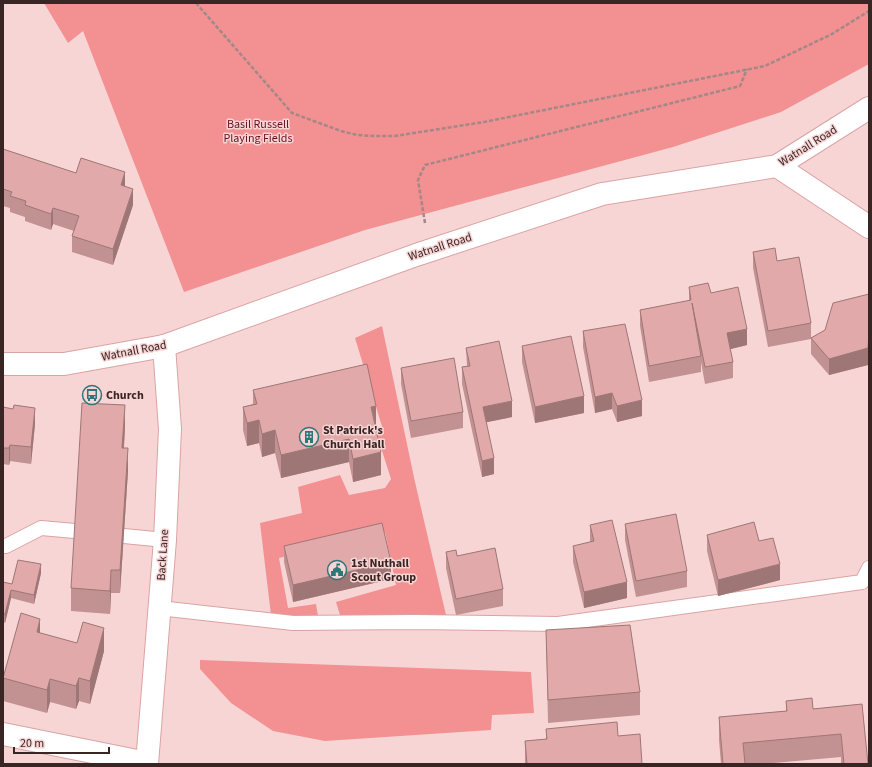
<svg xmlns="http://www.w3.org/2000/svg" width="872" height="767" font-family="'Source Sans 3',sans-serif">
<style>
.green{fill:#f29092}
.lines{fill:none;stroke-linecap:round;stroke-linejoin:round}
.service-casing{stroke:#daa3a3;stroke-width:16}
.minor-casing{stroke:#daa3a3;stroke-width:24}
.secondary-casing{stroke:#daa3a3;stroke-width:24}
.path{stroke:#a48787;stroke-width:2.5;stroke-dasharray:4 2;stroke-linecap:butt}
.service{stroke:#fff;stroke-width:14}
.minor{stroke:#fff;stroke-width:22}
.secondary{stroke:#fff;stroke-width:22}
.wall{fill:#c29191}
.shaded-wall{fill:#9e7676}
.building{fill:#e1a9a9;stroke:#9e7676}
.labels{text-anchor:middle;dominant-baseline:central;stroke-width:3;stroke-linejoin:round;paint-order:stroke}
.park-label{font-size:12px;fill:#680f1d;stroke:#f8d5d5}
.street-label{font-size:12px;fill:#3a2525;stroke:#f8d5d5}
.poi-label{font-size:12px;font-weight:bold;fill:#3a2525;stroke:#f8d5d5;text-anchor:start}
</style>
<rect width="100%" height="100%" fill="#f8d5d5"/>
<!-- green -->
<g class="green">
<path d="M 44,3 L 869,3 L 869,64 L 781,112 L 673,147 L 365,230 L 184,292 L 83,31 L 68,43 Z"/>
<path d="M 382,326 L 415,482 L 446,615 L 340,615 L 336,602 L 396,585 L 385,532 L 279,558 L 288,608 L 316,604 L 318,616 L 293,618 L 271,615 L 260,523 L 302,513 L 298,487 L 340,475 L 349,495 L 385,488 L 391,479 L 377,435 L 384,433 L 355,338 Z"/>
<path d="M 200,660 L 531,672 L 534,713 L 492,715 L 491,730 L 325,741 L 273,731 L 231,703 L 200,669 Z"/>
</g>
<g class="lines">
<defs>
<g id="service">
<path d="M 124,536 L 165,540"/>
<path d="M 3,546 L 6,546 L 41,528 L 75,531"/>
<path d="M 159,608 L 293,623 L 414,622 L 558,624 L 862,582 L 869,568"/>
</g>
<g id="minor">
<path d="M 777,166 L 869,227"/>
<path d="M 3,734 L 147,763"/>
<path d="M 147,764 L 165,540 L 170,429 L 164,346"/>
</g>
<path id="secondary" d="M 3,364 L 64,364 L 164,346 L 416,255 L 602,194 L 777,166 L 869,108"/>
</defs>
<!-- service casing -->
<use href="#service" class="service-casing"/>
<!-- minor casing -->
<use href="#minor" class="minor-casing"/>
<!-- secondary casing -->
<use href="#secondary" class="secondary-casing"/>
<!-- path -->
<g class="path">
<path d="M 196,3 L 292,113 L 341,131 L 357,135 L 375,136 L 395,136 L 484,122 L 765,66 L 832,34 L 869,11"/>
<path d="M 425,223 L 418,180 L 425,165 L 740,86 L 747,69"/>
</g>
<!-- service -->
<use href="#service" class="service"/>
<!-- minor -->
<use href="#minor" class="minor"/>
<!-- secondary -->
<use href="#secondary" class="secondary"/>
</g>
<!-- wall -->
<g class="wall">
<path d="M 3,149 L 76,173 L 125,186 L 133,205 L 113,265 L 72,252 L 72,236 L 74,231 L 53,224 L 51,230 L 25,221 L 25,217 L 10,212 L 10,208 L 3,206 Z"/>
<path d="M 753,252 L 777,261 L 811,323 L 811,338 L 825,330 L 869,294 L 869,348 L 868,365 L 829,375 L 811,354 L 811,339 L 768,347 L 753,268 Z"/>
<path d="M 689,287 L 711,293 L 747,345 L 730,349 L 733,362 L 733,378 L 705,384 L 701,362 L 701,372 L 649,382 L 640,326 L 640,310 L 689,301 Z"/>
<path d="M 583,331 L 642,416 L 617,422 L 612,409 L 595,413 L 583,347 Z"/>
<path d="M 522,346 L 584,413 L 535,423 L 522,362 Z"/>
<path d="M 466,348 L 512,417 L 486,422 L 494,474 L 482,477 L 462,384 L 462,367 L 467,366 Z"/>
<path d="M 401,368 L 463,412 L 463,428 L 411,438 L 401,384 Z"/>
<path d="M 253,390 L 376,429 L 381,475 L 353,482 L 349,462 L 281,478 L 275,453 L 262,457 L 259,443 L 247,446 L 243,430 L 243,407 L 253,404 Z"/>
<path d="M 3,407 L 35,424 L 31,464 L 10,461 L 9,465 L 3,464 Z"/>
<path d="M 125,428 L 124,448 L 128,471 L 120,593 L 111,593 L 110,614 L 71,611 L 71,588 Z"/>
<path d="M 625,524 L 687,571 L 687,587 L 636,597 L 625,540 Z"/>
<path d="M 590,525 L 627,598 L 584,608 L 573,562 L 573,546 L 590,542 Z"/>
<path d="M 707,535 L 759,541 L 780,580 L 718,596 L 707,551 Z"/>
<path d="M 284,546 L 391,579 L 293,602 L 284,562 Z"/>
<path d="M 446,552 L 457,556 L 503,589 L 503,606 L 456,615 L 446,568 Z"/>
<path d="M 41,573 L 34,604 L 11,598 L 5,623 L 3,622 L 3,582 L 12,584 Z"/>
<path d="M 546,630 L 640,692 L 640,715 L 548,723 Z"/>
<path d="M 40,633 L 104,651 L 90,704 L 79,701 L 76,709 L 50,702 L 47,713 L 3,701 L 3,678 Z"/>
<path d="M 786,701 L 813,709 L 862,704 L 868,764 L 841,764 L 841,757 L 762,764 L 721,764 L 719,740 L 719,717 L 786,711 Z"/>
<path d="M 546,729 L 618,736 L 642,764 L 525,764 L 525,741 L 546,739 Z"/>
</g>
<!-- shaded-wall -->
<g class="shaded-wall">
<path d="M 125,172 L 125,188 L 121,185 Z"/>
<path d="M 133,189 L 133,205 L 113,265 L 113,249 Z"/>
<path d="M 53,208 L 53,224 L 51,230 L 51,214 Z"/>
<path d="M 747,329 L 747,345 L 727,350 L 727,333 Z"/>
<path d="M 869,332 L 869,348 L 868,365 L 829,375 L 829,359 Z"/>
<path d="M 612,393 L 612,409 L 595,413 L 595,397 Z"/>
<path d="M 584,396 L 584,413 L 535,423 L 535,407 Z"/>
<path d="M 642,400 L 642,416 L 617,422 L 617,406 Z"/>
<path d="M 512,401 L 512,417 L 483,423 L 483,407 Z"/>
<path d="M 125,405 L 125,428 L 122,471 L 122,448 Z"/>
<path d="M 376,406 L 376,429 L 371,407 Z"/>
<path d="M 35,408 L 35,424 L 31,464 L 31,447 Z"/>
<path d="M 259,420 L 259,443 L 247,446 L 247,423 Z"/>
<path d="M 275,430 L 275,453 L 262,457 L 262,434 Z"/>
<path d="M 349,439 L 349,462 L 281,478 L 281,455 Z"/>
<path d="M 10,445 L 10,461 L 9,465 L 9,448 Z"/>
<path d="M 128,448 L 128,471 L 120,593 L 120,570 Z"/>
<path d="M 381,452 L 381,475 L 353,482 L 353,459 Z"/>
<path d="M 494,458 L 494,474 L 482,477 L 482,461 Z"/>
<path d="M 391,562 L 391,579 L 293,602 L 293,585 Z"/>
<path d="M 41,564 L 41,573 L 34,604 L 34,595 Z"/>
<path d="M 780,564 L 780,580 L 718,596 L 718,580 Z"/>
<path d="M 111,570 L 111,593 L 110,614 L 110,591 Z"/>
<path d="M 627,582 L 627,598 L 584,608 L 584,592 Z"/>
<path d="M 11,590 L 11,598 L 5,623 L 5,614 Z"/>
<path d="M 40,619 L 40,642 L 37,632 Z"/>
<path d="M 104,628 L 104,651 L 90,704 L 90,681 Z"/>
<path d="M 79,678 L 79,701 L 76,709 L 76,686 Z"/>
<path d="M 50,679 L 50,702 L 47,713 L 47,690 Z"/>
</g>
<!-- building -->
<g class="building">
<path d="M 3,149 L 76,173 L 81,158 L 125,172 L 121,185 L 133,189 L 113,249 L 72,236 L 79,216 L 53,208 L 51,214 L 25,205 L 26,201 L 10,196 L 12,192 L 3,189 Z"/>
<path d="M 775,248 L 777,261 L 799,257 L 811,323 L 768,331 L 753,252 Z"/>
<path d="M 708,283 L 711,293 L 738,287 L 747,329 L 727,333 L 733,362 L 705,367 L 692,303 L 701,356 L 649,366 L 640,310 L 691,300 L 689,287 Z"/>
<path d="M 869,294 L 869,332 L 868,348 L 829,359 L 811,338 L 825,330 L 833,303 Z"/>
<path d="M 625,324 L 642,400 L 617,406 L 612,393 L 595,397 L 583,331 Z"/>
<path d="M 571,336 L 584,396 L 535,407 L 522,346 Z"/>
<path d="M 499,341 L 512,401 L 483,407 L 494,458 L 482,461 L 462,367 L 470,366 L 466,348 Z"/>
<path d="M 454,358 L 463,412 L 411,421 L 401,368 Z"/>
<path d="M 367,364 L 376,406 L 371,407 L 381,452 L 353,459 L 349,439 L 281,455 L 275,430 L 262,434 L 259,420 L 247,423 L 243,407 L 257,404 L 253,390 Z"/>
<path d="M 82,403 L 125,405 L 122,448 L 128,448 L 120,570 L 111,570 L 110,591 L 71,588 Z"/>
<path d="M 14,405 L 35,408 L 31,447 L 10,445 L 9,448 L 3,448 L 3,407 L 13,409 Z"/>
<path d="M 676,514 L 687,571 L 636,581 L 625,524 Z"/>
<path d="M 612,520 L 627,582 L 584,592 L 573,546 L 594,541 L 590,525 Z"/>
<path d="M 754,522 L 759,541 L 773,538 L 780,564 L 718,580 L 707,535 Z"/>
<path d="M 382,523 L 391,562 L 293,585 L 284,546 Z"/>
<path d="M 495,548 L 503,589 L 456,599 L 446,552 L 456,550 L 457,556 Z"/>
<path d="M 18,560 L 41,564 L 34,595 L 11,590 L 5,614 L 3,614 L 3,582 L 12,584 Z"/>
<path d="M 21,613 L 40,619 L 37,632 L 77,643 L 83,622 L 104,628 L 90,681 L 79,678 L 76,686 L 50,679 L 47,690 L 3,678 Z"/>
<path d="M 630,625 L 640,692 L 548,700 L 546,630 Z"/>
<path d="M 812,698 L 813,709 L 862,704 L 868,764 L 844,764 L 841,734 L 743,743 L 745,764 L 723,764 L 719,717 L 787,711 L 786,701 Z"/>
<path d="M 617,722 L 618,736 L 640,734 L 642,764 L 527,764 L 525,741 L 547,739 L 546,729 Z"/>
</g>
<!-- icons -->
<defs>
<symbol id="bus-ring" viewBox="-11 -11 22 22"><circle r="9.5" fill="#f8d5d5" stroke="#2d7779" stroke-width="1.5"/><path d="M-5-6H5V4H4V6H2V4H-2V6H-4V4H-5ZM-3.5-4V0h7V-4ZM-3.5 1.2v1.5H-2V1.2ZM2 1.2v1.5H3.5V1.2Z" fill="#2d7779"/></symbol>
<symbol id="building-ring" viewBox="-11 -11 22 22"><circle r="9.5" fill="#f8d5d5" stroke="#2d7779" stroke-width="1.5"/><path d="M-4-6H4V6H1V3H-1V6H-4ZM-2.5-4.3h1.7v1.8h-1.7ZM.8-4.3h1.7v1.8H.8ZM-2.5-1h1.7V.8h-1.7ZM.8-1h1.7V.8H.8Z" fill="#2d7779"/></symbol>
<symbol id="civic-ring" viewBox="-11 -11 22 22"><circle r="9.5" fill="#f8d5d5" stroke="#2d7779" stroke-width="1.5"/><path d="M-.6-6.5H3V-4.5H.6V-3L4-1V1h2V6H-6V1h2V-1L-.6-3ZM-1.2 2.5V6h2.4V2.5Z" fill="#2d7779"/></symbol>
</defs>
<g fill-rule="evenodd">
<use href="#bus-ring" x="81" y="384" width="22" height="22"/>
<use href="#building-ring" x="298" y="426" width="22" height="22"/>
<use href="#civic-ring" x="326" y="559" width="22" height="22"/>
</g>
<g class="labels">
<!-- park labels -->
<g class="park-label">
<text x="258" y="124">Basil Russell<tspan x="258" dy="14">Playing Fields</tspan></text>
</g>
<!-- street labels -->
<g class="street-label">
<text transform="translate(808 146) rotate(-32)">Watnall Road</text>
<text transform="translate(440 247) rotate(-18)">Watnall Road</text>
<text transform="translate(134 351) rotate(-11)">Watnall Road</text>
<text transform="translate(163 555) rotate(-86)">Back Lane</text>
</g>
<!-- poi labels -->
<g class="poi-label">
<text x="106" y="395">Church</text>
<text x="323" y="430">St Patrick's<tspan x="323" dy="14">Church Hall</tspan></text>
<text x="351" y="563">1st Nuthall<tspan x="351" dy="14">Scout Group</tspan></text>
</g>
</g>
<!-- border -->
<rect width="872" height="767" fill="none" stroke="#3a2525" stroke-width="8"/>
<!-- scale -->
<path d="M14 747v6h95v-6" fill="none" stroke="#3a2525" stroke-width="2"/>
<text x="20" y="747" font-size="12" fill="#3a2525" stroke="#f8d5d5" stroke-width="3" paint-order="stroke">20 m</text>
</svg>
